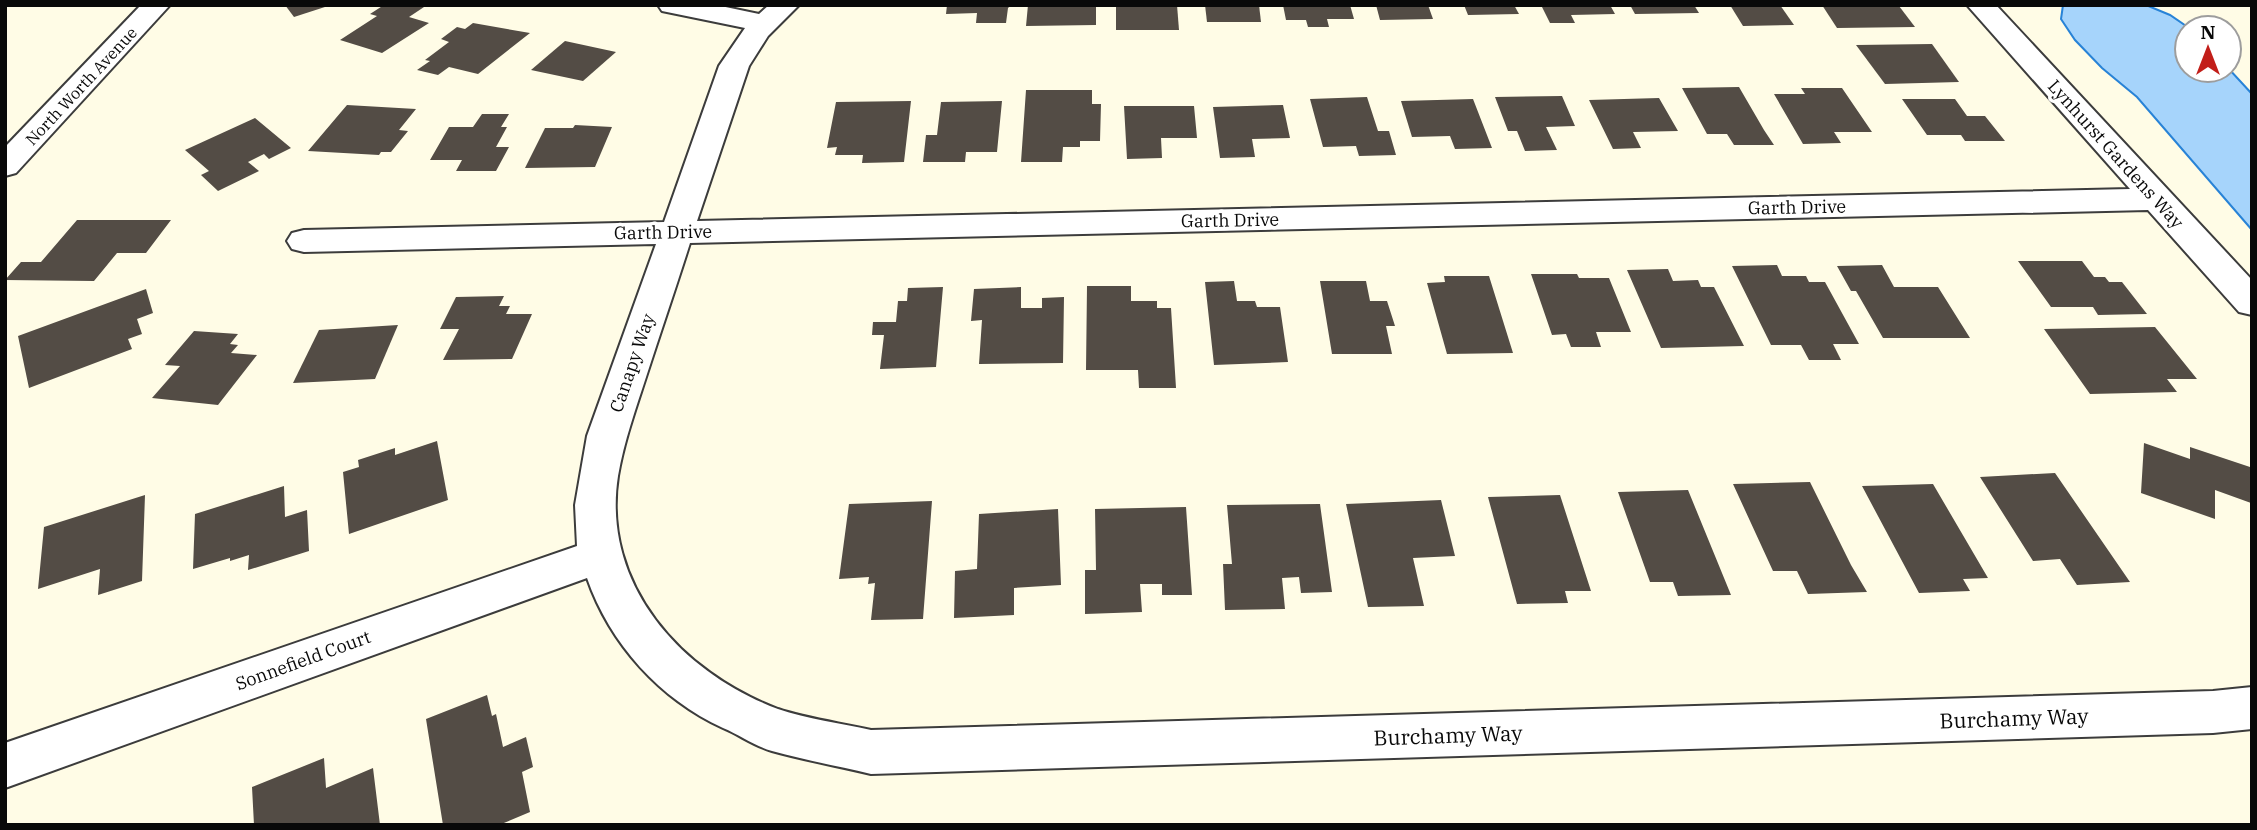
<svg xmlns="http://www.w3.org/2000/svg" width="2257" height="830" font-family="'IBM Plex Serif',serif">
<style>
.water{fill:#a6d4fb;stroke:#2883d7;stroke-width:2}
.building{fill:#534c45}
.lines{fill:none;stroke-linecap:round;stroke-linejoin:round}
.minor-casing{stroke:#3c3c3c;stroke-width:4}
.minor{fill:#fff;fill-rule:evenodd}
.labels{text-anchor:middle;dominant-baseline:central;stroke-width:7;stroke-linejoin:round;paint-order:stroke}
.far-street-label{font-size:16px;fill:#090909;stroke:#fff}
.street-label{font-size:18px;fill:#090909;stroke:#fff}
.near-street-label{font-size:21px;fill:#090909;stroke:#fff}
</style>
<rect width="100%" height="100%" fill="#fffce6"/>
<!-- water -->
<path class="water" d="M 2063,5 L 2146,5 L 2170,15 L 2189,28 L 2187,70 L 2229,69 L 2252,94 L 2252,230 L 2137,97 L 2102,68 L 2075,40 L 2061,19 Z"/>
<!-- building -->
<g class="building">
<path d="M 285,5 L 328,5 L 328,6 L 294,17 Z"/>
<path d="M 384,5 L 427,5 L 409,17 L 429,23 L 382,53 L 340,40 L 377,16 L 370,14 Z"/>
<path d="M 947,5 L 1011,5 L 1008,8 L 1006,23 L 976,23 L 977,13 L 946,14 Z"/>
<path d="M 1028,5 L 1096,5 L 1096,25 L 1026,26 Z"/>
<path d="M 1116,5 L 1177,5 L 1179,30 L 1116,30 Z"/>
<path d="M 1205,5 L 1259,5 L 1261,22 L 1207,22 Z"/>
<path d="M 1283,5 L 1350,5 L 1354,19 L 1327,19 L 1329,27 L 1308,27 L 1306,20 L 1286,20 Z"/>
<path d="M 1376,5 L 1428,5 L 1433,19 L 1380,20 Z"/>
<path d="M 1464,5 L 1514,5 L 1519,14 L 1468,15 Z"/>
<path d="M 1541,5 L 1610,5 L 1615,14 L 1571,15 L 1575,23 L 1550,23 Z"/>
<path d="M 1630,5 L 1694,5 L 1699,13 L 1635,14 Z"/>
<path d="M 1730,5 L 1780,5 L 1794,25 L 1743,26 Z"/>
<path d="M 1822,5 L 1899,6 L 1915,27 L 1837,28 Z"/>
<path d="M 473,23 L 530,33 L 478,74 L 449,67 L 438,75 L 417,70 L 430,61 L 425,60 L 449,42 L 441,39 L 457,27 L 465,29 Z"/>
<path d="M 565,41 L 616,52 L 583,81 L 531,70 Z"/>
<path d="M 1932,44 L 1959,82 L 1885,84 L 1856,45 Z"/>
<path d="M 1739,87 L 1764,130 L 1774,145 L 1734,145 L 1727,134 L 1707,134 L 1682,88 Z"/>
<path d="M 1801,88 L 1842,88 L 1872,132 L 1834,132 L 1841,143 L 1803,144 L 1774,94 L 1805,94 Z"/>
<path d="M 1026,90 L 1092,90 L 1092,104 L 1101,104 L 1100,141 L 1080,141 L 1080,147 L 1063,147 L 1062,162 L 1021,162 Z"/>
<path d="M 1562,96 L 1575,126 L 1546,127 L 1557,150 L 1525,151 L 1517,131 L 1508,131 L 1495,97 Z"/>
<path d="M 1367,97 L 1378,131 L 1389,131 L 1396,155 L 1359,156 L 1356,146 L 1323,147 L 1310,99 Z"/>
<path d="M 1659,98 L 1678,131 L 1633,132 L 1641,148 L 1613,149 L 1589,100 Z"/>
<path d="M 1473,99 L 1492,148 L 1455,149 L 1450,136 L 1412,137 L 1401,101 Z"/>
<path d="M 1902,99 L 1955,99 L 1967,116 L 1985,116 L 2005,141 L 1965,141 L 1961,135 L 1927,135 Z"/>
<path d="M 911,101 L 904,162 L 862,163 L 863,155 L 835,155 L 837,147 L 827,148 L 836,102 Z"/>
<path d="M 1002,101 L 997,152 L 966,152 L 965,162 L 923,162 L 926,135 L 937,135 L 941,102 Z"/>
<path d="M 347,105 L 416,109 L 399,130 L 408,131 L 391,152 L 381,152 L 379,155 L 308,151 Z"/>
<path d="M 1283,105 L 1290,138 L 1252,139 L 1255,157 L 1220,158 L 1213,107 Z"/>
<path d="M 1124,106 L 1194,106 L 1197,138 L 1161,138 L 1162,158 L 1127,159 Z"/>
<path d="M 482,114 L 509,114 L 501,127 L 507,127 L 496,147 L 509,147 L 496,171 L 456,171 L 462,160 L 430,160 L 449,127 L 473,127 Z"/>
<path d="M 255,118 L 291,148 L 269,159 L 264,154 L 248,162 L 259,171 L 218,191 L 201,175 L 209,171 L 185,150 Z"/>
<path d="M 575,125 L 612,127 L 595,167 L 525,168 L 545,128 L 573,128 Z"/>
<path d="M 77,220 L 171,220 L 146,253 L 117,253 L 94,281 L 5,280 L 21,262 L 41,262 Z"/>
<path d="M 2018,261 L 2082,261 L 2094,277 L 2105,277 L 2109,282 L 2122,282 L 2147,314 L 2098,315 L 2093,307 L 2051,307 Z"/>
<path d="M 1777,265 L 1782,276 L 1806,276 L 1809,282 L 1825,282 L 1859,344 L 1833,344 L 1841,360 L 1809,360 L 1801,345 L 1771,345 L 1732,266 Z"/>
<path d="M 1882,265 L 1894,287 L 1938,287 L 1970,338 L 1883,338 L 1856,291 L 1851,291 L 1837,266 Z"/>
<path d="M 1668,269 L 1673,281 L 1698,280 L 1701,287 L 1714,287 L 1744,346 L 1661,348 L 1627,270 Z"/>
<path d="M 1531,274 L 1577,274 L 1579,278 L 1609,278 L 1631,332 L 1596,332 L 1601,347 L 1571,347 L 1566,334 L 1552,335 Z"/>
<path d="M 1444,276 L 1489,276 L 1513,353 L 1447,354 L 1427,283 L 1445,282 Z"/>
<path d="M 1234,281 L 1237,301 L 1255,301 L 1257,307 L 1280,307 L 1288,362 L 1214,365 L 1205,282 Z"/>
<path d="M 1320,281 L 1366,281 L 1370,301 L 1387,301 L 1395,326 L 1386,326 L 1392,354 L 1332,354 Z"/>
<path d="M 1087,286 L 1131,286 L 1131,301 L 1157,301 L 1157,308 L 1171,308 L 1176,388 L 1139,388 L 1138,370 L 1086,370 Z"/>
<path d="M 943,287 L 936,367 L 880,369 L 884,335 L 872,335 L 873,322 L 896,322 L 898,301 L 907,301 L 908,288 Z"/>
<path d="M 1021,287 L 1021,308 L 1042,308 L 1042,298 L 1064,297 L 1063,363 L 979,364 L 982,320 L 971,321 L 974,289 Z"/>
<path d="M 146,289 L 153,313 L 137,319 L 142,334 L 128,339 L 132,349 L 29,388 L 18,336 Z"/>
<path d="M 504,296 L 499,306 L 510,306 L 506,314 L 532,314 L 512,359 L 443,360 L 459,329 L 440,329 L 456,297 Z"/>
<path d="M 398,325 L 375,379 L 293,383 L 319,330 Z"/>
<path d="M 2155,327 L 2197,379 L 2167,379 L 2177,392 L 2090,394 L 2044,329 Z"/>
<path d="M 194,331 L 238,334 L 230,344 L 238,345 L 231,353 L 257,355 L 218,405 L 152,398 L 180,366 L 165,365 Z"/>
<path d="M 437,441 L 448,500 L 349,534 L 343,472 L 359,467 L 358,460 L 395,448 L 395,455 Z"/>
<path d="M 2144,443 L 2190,459 L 2190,447 L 2250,467 L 2251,503 L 2215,490 L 2215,519 L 2141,493 Z"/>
<path d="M 2055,473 L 2130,582 L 2077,585 L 2060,559 L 2033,561 L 1980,477 Z"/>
<path d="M 1810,482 L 1851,565 L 1867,592 L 1808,594 L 1797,571 L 1773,571 L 1733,484 Z"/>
<path d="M 1933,484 L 1988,578 L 1963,579 L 1970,591 L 1919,593 L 1862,486 Z"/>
<path d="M 284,486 L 285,517 L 307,510 L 309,551 L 248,570 L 249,555 L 230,561 L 230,558 L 193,569 L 195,514 Z"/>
<path d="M 1688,490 L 1731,595 L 1678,596 L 1673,582 L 1650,582 L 1618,492 Z"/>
<path d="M 145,495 L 142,581 L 98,595 L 100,569 L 38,589 L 44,527 Z"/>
<path d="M 1560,495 L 1591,591 L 1565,591 L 1568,603 L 1517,604 L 1488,497 Z"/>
<path d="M 1441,500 L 1455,556 L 1413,558 L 1424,606 L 1368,607 L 1346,504 Z"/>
<path d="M 932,501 L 923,619 L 871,620 L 875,583 L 868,584 L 869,577 L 839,579 L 849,504 Z"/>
<path d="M 1320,504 L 1332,592 L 1301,593 L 1299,577 L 1282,578 L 1285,609 L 1225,610 L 1223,564 L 1232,564 L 1227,505 Z"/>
<path d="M 1186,507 L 1192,595 L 1162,595 L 1162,584 L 1140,584 L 1142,612 L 1085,614 L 1085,570 L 1096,570 L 1095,509 Z"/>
<path d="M 1058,509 L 1061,585 L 1014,588 L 1014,615 L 954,618 L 955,571 L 977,569 L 979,514 Z"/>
<path d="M 487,695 L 492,716 L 496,714 L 503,747 L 526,737 L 533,767 L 522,772 L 530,812 L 499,825 L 443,825 L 426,719 Z"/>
<path d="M 324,758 L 326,788 L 373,768 L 380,825 L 254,825 L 252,787 Z"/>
</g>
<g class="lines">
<defs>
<g id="minor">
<path d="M 141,5 L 170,5 L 16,173 L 5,176 L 5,147 Z"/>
<path d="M 658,5 L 716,5 L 759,14 L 769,5 L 799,5 L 768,36 L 749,66 L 697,221 L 2130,189 L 1967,5 L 1996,5 L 2252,280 L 2252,315 L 2239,312 L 2148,210 L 690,243 C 676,287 661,331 647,374 C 636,408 624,441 618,476 C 601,585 682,673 778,709 C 807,719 841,723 871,730 L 2213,691 L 2252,687 L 2252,729 L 2213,733 L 871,774 C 838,766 804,760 772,751 C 754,746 740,735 723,728 C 660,699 610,644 587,578 L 5,788 L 5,743 L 577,546 L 575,505 L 587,436 L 656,244 L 304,252 L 292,249 L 287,241 L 292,233 L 304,230 L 664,222 L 719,66 L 745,28 L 662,11 Z"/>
</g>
</defs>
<!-- minor casing -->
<use href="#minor" class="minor-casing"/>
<!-- minor -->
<use href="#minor" class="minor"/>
</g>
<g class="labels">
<!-- far-street labels -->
<g class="far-street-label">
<text transform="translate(81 86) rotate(-47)">North Worth Avenue</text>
</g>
<!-- street labels -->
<g class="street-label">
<text transform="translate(2116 154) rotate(48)">Lynhurst Gardens Way</text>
<text transform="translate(1797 207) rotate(-1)">Garth Drive</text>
<text transform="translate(1230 220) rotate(-1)">Garth Drive</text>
<text transform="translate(663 232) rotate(-1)">Garth Drive</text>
<text transform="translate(632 363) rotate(-71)">Canapy Way</text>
<text transform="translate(303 660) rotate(-20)">Sonnefield Court</text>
</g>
<!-- near-street labels -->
<g class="near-street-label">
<text transform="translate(2014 718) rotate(-2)">Burchamy Way</text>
<text transform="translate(1448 735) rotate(-2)">Burchamy Way</text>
</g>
</g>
<!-- border -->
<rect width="2257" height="830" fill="none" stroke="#090909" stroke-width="14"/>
<!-- north arrow -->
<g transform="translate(2208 49)"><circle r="33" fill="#ffffff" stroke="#9d9d9d" stroke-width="2"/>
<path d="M0-5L12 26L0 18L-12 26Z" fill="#c21e19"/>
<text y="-10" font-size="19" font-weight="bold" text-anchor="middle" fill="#090909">N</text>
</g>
</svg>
